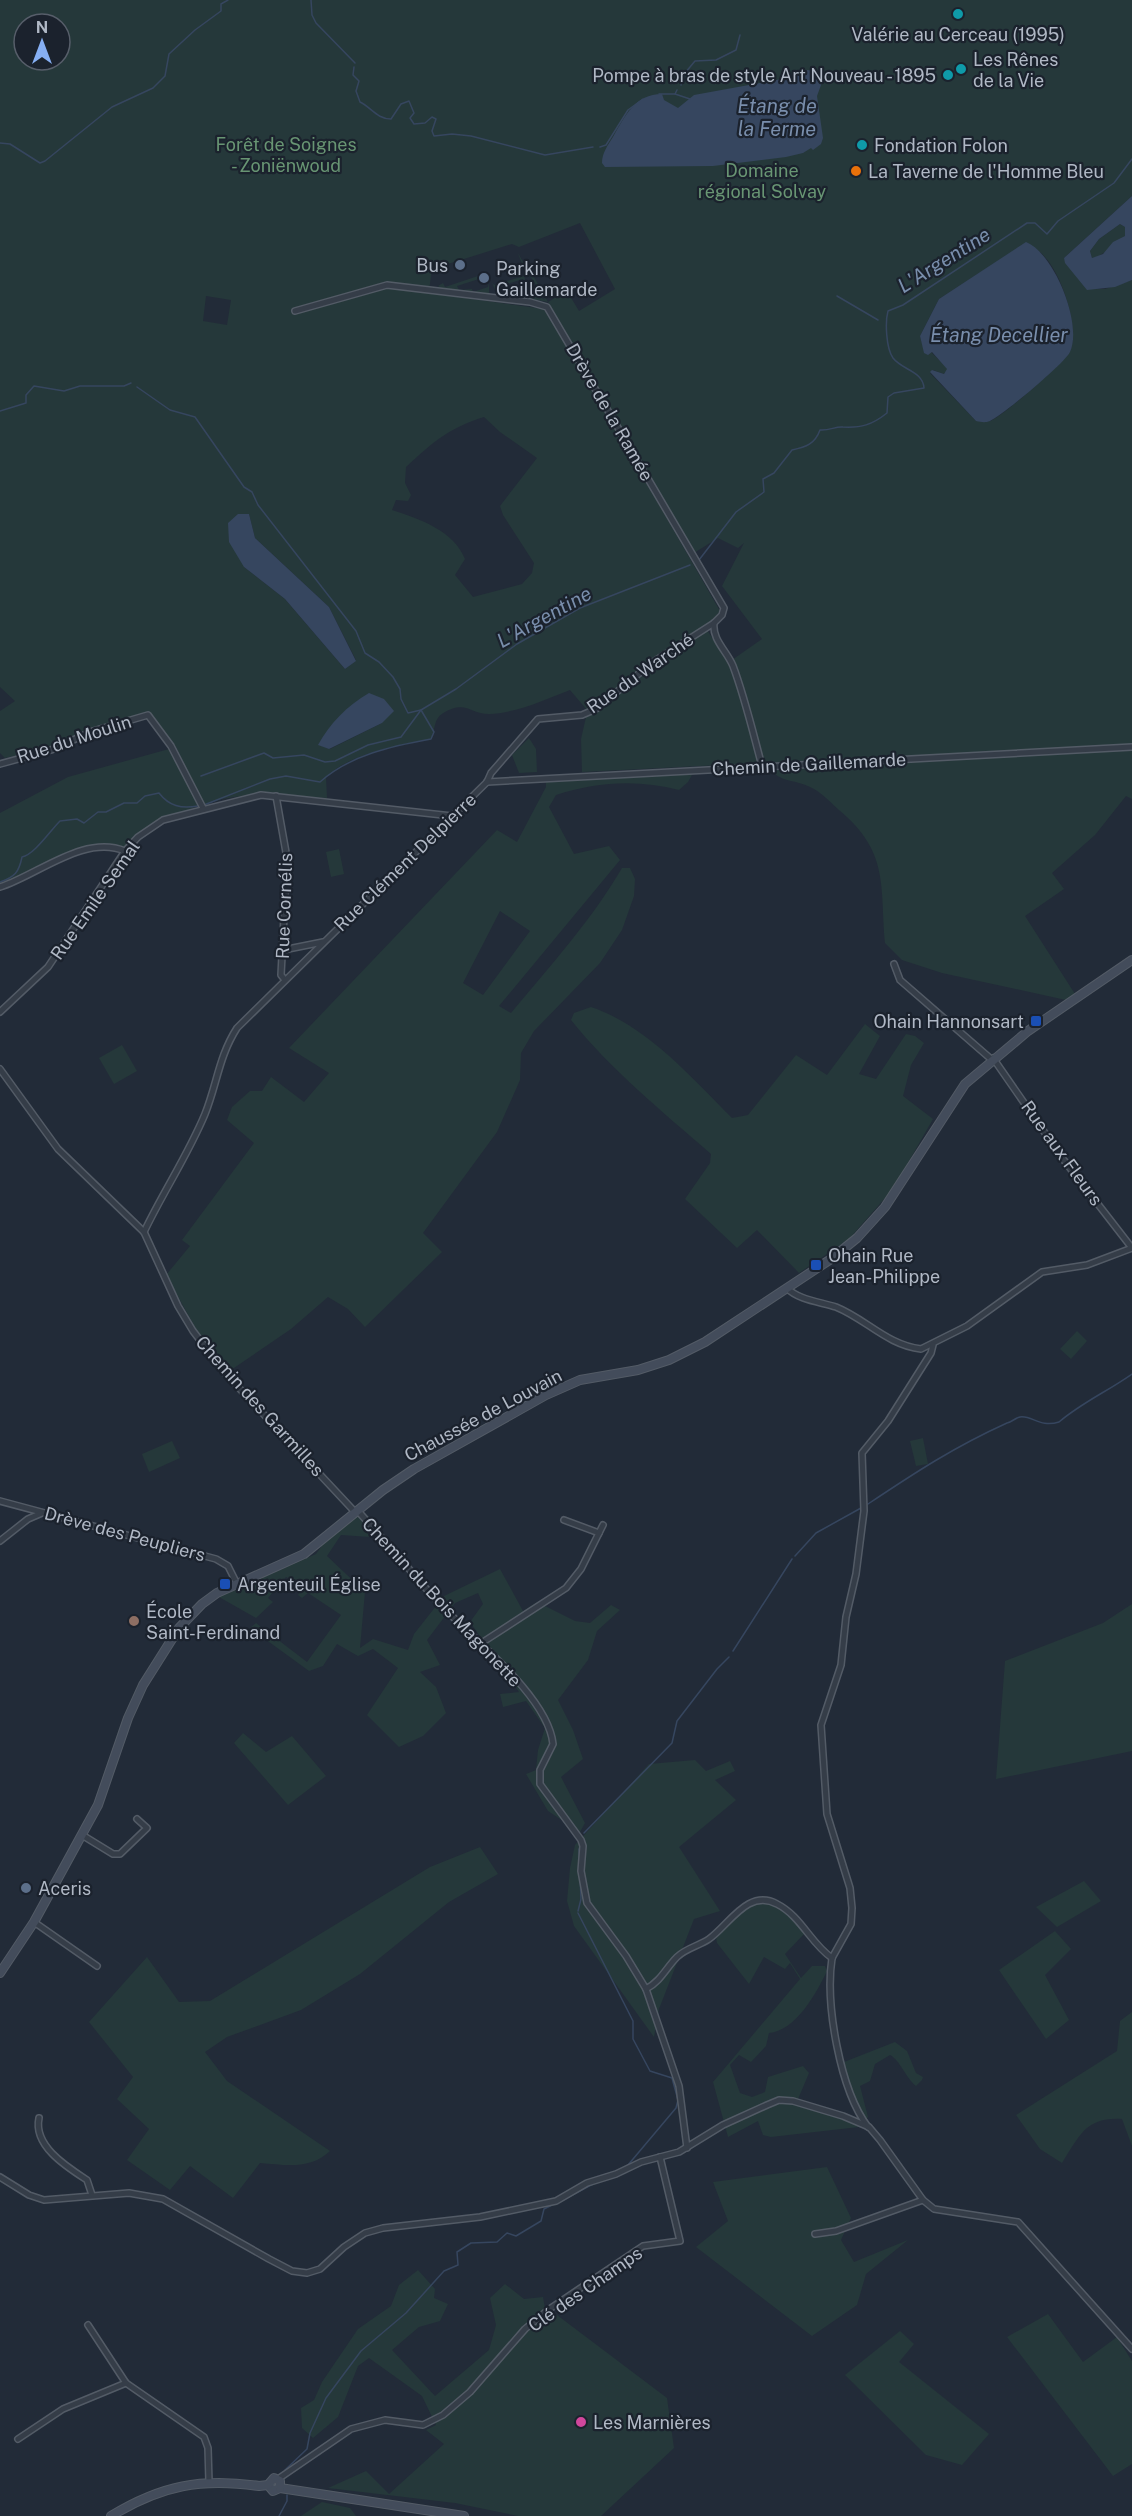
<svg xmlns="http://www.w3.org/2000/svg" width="1132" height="2516" font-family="'Public Sans',sans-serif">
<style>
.green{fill:#25383a;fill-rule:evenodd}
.water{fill:#36465f;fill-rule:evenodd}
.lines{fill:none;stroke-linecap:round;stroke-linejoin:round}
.stream{stroke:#36465f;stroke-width:1.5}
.street-casing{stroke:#535b66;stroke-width:8}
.secondary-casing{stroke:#535b66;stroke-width:10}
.street{stroke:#353d48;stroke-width:5}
.secondary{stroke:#434c5b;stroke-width:8}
.culture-dot{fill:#0f9aa8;stroke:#1b222d;stroke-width:2}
.food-dot{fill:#e8710a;stroke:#1b222d;stroke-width:2}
.service-dot{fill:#5c6f8a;stroke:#1b222d;stroke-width:2}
.transit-dot{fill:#1a4fb4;stroke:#1b222d;stroke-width:2}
.education-dot{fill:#8d6e63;stroke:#1b222d;stroke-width:2}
.hotel-dot{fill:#d1479c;stroke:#1b222d;stroke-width:2}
.labels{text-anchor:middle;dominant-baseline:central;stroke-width:4.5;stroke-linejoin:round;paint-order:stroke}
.poi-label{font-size:18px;fill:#b0b8c5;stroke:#1b222d;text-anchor:start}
.park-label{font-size:18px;fill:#689573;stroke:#1b222d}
.street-label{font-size:18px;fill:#b0b8c5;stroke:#1b222d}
.water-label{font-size:20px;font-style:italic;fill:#798eac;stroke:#1b222d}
</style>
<rect width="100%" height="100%" fill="#222b38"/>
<!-- green -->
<g class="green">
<path d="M 0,0 L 1132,0 L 1132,196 L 1064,258 L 1087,289 L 1105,289 L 1132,280 L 1132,799 L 1126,796 L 1095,835 L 1052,873 L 1064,889 L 1025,916 L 1075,994 L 1066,1000 L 942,973 L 902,960 L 885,943 C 880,884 889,852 839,810 C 831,803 823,794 814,789 C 788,775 780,788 762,757 L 732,660 L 762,639 L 722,586 L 744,543 L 738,548 L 718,538 L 694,553 L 651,479 L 646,482 L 720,611 L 712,621 L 661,653 L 587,710 L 570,690 C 544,700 517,713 489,714 C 471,714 466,700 445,712 C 433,718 436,728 431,739 C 399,745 349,754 326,777 L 327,798 L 261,793 L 222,799 L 204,805 L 176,747 L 151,714 L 50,748 L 5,758 L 0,753 L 0,711 L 15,701 L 0,687 ZM 24,24 L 60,24 L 60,60 L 24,60 ZM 580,223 L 615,289 L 579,311 L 567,291 L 548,302 L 529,268 L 527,269 L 518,253 C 522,269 537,283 545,300 L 538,296 L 531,298 L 528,292 L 530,289 L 510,295 L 508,292 L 500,294 L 498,287 L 523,279 L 526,282 L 524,276 L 494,285 L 492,282 L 496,293 L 548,302 L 585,364 L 581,367 L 544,309 L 429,293 L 431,275 L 435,268 L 512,244 L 519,247 ZM 1023,245 C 1028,247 1033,248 1037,250 C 1059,263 1081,328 1070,351 C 1065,362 1001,418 990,421 C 986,422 980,421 976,421 L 930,373 L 933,370 L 944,374 L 948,369 L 931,352 L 925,353 L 920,336 L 939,299 ZM 206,296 L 231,300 L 227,325 L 203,321 ZM 484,417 L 500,432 L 537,458 L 500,506 L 503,515 L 534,563 L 532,573 L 522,584 L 473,597 L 455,575 L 465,559 C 454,531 420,519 392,510 L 396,500 L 408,501 L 411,495 L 405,483 L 406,467 C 433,442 449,428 484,417 ZM 249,514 L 255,538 L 329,607 L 356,660 L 345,669 L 285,599 L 244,567 ZM 382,723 L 330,749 L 319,745 Z"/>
<path d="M 1120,224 L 1125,227 L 1125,236 C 1116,242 1101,258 1092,258 L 1090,251 L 1099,239 Z"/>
<path d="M 485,270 L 488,280 L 485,277 L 457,286 L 459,290 L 472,289 L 473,292 L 488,287 L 489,283 L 489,294 L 442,289 L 438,286 L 443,283 L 445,287 L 484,274 Z"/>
<path d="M 707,630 L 730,665 L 760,763 L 582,772 L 581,739 L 586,717 L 599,710 L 664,657 Z"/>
<path d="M 529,738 L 536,749 L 537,772 L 519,773 L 512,755 Z"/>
<path d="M 169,749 L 198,806 L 150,825 L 125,849 C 89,836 35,873 0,885 L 0,813 L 68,777 Z"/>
<path d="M 693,773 L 688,782 L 679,790 C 637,779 596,782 556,795 L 549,807 L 574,854 L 609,846 L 620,860 L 499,1006 L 511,1013 C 550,966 591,921 622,868 L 630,868 L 635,879 L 634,896 L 622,930 L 600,963 L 534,1031 L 521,1053 L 520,1080 L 497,1132 L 423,1233 L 442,1252 L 365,1327 L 348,1309 L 328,1297 L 291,1329 L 228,1372 L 196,1329 L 166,1275 L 190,1246 L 182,1240 L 254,1143 L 227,1120 L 232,1107 L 250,1091 L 262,1091 L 271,1077 L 304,1102 L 329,1073 L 289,1048 L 497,830 L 517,842 L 546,787 L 546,780 ZM 500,911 L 530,931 L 483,995 L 463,983 Z"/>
<path d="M 339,849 L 344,874 L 331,877 L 326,852 Z"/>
<path d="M 591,1007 C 647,1026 691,1077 732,1118 L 748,1115 L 796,1055 L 827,1075 L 865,1024 L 880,1036 L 859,1074 L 876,1079 L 906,1034 L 915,1036 L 924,1043 L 911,1065 L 903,1096 L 933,1119 L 893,1189 L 849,1239 L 799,1273 L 757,1230 L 737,1248 L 685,1199 L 710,1163 L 711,1154 C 663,1112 611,1070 571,1020 L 574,1013 Z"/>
<path d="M 122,1045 L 137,1071 L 114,1084 L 99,1058 Z"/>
<path d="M 1077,1331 L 1087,1341 L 1071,1359 L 1060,1349 Z"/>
<path d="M 923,1438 L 928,1464 L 916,1466 L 910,1441 Z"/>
<path d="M 172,1441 L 180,1458 L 149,1472 L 142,1454 Z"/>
<path d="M 356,1507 L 381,1526 L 370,1537 L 341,1535 L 327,1556 L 365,1592 L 360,1648 L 373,1639 L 408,1650 L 414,1634 L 444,1596 L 500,1569 L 523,1611 L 537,1602 L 575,1621 L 590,1623 L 611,1605 L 620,1610 L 597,1631 L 588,1660 L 558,1700 L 573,1730 L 583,1759 L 561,1777 L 585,1823 L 580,1832 L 548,1811 L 526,1774 L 536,1770 L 538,1750 L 545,1728 L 526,1701 L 503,1707 L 500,1694 L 519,1692 L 470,1622 L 483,1604 L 478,1593 L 455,1603 L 427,1640 L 440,1665 L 420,1672 L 436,1687 L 446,1713 L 423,1736 L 399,1747 L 367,1715 L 398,1668 L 373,1649 L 358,1656 L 337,1644 L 323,1666 L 309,1671 L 250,1628 L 256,1623 L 307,1662 L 341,1615 L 308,1593 L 302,1598 L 298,1595 L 303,1587 L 286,1577 L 268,1598 L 273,1602 L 256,1618 L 219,1597 L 316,1554 L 330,1534 Z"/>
<path d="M 1132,1604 L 1132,1751 L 996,1779 L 1005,1661 L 1103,1623 Z"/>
<path d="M 243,1733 L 266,1752 L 292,1736 L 326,1776 L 288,1805 L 234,1743 Z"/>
<path d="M 695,1760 L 706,1771 L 730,1761 L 735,1771 L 715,1780 L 736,1800 L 679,1847 L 720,1911 L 694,1919 L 659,2009 L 654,2037 L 574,1926 L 567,1901 L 570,1868 L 575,1845 L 649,1764 Z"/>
<path d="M 480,1847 L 498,1874 L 449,1902 L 360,1974 L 301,2010 L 227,2037 L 205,2052 L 227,2081 L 330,2151 C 310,2170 286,2165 260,2163 L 233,2198 L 190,2166 L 170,2190 L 127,2160 L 149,2129 L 117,2099 L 133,2077 L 89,2022 L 147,1957 L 179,2002 L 210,2001 L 430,1867 Z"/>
<path d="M 1084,1881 L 1101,1901 L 1057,1927 L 1036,1907 Z"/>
<path d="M 758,1903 C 779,1902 791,1919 805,1933 L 785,1954 L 801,1978 L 812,1966 L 825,1966 L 827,1971 C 817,1992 796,2031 769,2033 L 766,2046 L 751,2062 L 739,2055 L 730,2065 L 740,2093 L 752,2097 L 765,2092 L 768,2077 L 803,2066 L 809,2073 L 796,2104 L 852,2122 L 858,2118 L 844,2083 L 839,2064 L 895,2042 L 907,2051 L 916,2073 L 923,2077 L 922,2080 L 916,2086 C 905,2077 900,2060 890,2055 L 875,2064 L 870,2081 L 860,2086 L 868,2117 L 859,2127 L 771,2137 L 763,2135 L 758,2121 L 728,2137 L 713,2082 L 800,1979 L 790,1963 L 785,1969 L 764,1957 L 749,1984 L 717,1943 L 716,1937 L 746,1909 Z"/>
<path d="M 1055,1931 L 1071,1949 L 1045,1975 L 1069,2020 L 1046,2039 L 999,1970 Z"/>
<path d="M 1132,2012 L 1132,2146 L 1122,2119 C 1086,2117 1080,2135 1062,2163 L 1040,2149 L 1016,2115 L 1117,2051 L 1120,2021 Z"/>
<path d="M 827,2167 L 851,2218 L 841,2240 L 854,2262 L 908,2240 L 866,2274 L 857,2305 L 812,2336 L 696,2247 L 728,2221 L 713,2182 Z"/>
<path d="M 418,2270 L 435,2289 L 434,2298 L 448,2304 L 440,2321 L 419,2327 L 392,2350 L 435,2396 L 489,2350 L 496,2325 L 490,2298 L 505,2284 L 524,2299 L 543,2297 L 547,2320 L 557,2315 L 667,2398 L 674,2448 L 601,2516 L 518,2516 L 455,2503 L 328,2488 L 366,2471 L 389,2494 L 444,2444 L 426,2430 L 436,2425 L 422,2396 L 369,2358 L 358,2366 L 338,2417 L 313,2438 L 302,2428 L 301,2408 L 314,2400 L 322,2382 L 358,2329 L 391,2306 L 399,2285 Z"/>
<path d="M 1048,2314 L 1083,2362 L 1117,2337 L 1132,2361 L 1132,2464 L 1113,2476 L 1007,2337 Z"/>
<path d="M 900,2331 L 914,2344 L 899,2362 L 989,2434 L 962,2465 L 926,2455 L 845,2375 Z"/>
<path d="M 322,2502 L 350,2508 L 356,2516 L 301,2516 Z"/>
</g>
<!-- water -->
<g class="water">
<path d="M 806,70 L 816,71 L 824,77 L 817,96 L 823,138 L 821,144 L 813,150 L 811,148 L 803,153 L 786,157 L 713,166 L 605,167 L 602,163 C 602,153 608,145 613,137 C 625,116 635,94 662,94 L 664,100 L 678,108 L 694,95 L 787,78 Z"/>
<path d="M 1132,196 L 1132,280 L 1115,287 L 1087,290 L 1065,263 L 1064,258 ZM 1120,224 L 1125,227 L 1125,236 L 1113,242 L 1103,254 L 1092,258 L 1090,251 L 1099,239 Z"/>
<path d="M 1026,242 C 1054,253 1083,324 1070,352 C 1064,364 1003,415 990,421 C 985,423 981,422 976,421 L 930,372 L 932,370 L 944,374 L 947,369 L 932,352 L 928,355 L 924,353 L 920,336 L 939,299 Z"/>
<path d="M 238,514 L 249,514 L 255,538 L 329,607 L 356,661 L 345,669 L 285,599 L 244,567 L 229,542 L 228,523 Z"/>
<path d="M 369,693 L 384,699 L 394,711 L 382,723 L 329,749 L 318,745 C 330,723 347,706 369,693 Z"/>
</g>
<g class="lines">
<!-- stream -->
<g class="stream">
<path d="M 311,0 L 312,15 L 316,23 L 355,63"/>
<path d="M 354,67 L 353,75 L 359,81 L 356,91 L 360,102 C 372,108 377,119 391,119 L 401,104 L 409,101 L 414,113 L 410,118 L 414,124 L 425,123 L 432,117 L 436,119 L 432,131 L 434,136 L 452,134 L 471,136 L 545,155 L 593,147"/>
<path d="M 681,85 L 685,73 L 695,61 L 716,60 L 736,50 L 740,35"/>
<path d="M 677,90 L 675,94 L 690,99"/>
<path d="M 659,94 L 675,94"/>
<path d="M 0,143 L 10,144 L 40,163 L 45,161 L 112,107 L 153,88 L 165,76 L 169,54 L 195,30 L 221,11 L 221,4 L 228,0"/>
<path d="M 600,147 L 606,145 L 628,110 L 643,99"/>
<path d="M 837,296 L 878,320"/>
<path d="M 137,387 L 170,410 L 195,417 L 244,487 L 252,492 L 258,505 L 356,631 L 365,653 L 379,662 L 393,677 L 400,689 L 401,699 L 408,713 L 421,710 L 434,732 L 431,739 C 392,746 350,755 320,782 L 286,776 L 270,779 L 204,805"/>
<path d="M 0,411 L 26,403 L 26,395 L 34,386 L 64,391 L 80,386 L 124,386 L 131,383"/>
<path d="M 699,560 L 736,512 L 764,492 L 763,479 L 774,473 L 792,450 C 806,447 815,444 820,430 C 829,431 836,426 843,427 C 861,428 872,425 887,413 L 888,397 L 894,393 L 924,388 C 923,371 902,370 893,358 C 886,348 885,322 888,311 L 903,305 L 1027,223 L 1035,223 L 1047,234 L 1058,221 L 1114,183 L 1132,159"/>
<path d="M 201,776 L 264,753 L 273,758 L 304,755 L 325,762 L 335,761 L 368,745 L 401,737 L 421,710 L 456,689 L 517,644 L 580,608 L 690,565"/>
<path d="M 0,882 C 15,877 19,872 22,857 C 34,855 50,831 60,821 L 77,819 L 84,823 L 98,812 L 106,812 L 124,803 L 137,803 L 145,796 L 159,793 C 169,806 181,809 198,806"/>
<path d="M 868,1504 C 916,1472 954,1447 1007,1423 C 1012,1422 1015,1418 1020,1417 C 1032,1415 1040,1428 1059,1422 C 1081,1403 1108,1391 1132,1374"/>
<path d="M 795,1556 L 816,1533 L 861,1508"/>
<path d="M 733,1651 L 792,1559"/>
<path d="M 584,1833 L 672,1743 L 677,1721 L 717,1669 L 729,1657"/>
<path d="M 578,1911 L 581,1899 L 579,1849"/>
<path d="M 578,1913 L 633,2021 L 633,2039 L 650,2071 L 672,2078 L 678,2100 L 676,2108 L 628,2165"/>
<path d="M 563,2200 L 593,2184"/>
<path d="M 285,2470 L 307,2449 L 310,2433 L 326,2398 L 361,2351 L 406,2313 L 444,2271 L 458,2265 L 457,2252 L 471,2243 L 497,2242 L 507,2233 L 516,2236 L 541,2221 L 544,2209 L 556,2203"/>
<path d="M 279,2516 L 287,2501 L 287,2495"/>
</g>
<defs>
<g id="street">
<path d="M 295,311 L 387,285 L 530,302 L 547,307 L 724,608 L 722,615 L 714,623 L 653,662 L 596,709 L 582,715 L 538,719 L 491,773 L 487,782"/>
<path d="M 714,623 C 712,640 727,651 733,666 C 745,698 753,733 762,766"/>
<path d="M 0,764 L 51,750 L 93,731 L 148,715 L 171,746 L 203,808"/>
<path d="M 487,782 L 1132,747"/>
<path d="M 276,796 L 287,858 L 281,975 L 285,980"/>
<path d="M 0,887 C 38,875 84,834 125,851"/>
<path d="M 283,950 L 323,942"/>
<path d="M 894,964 L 900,980 L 991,1059"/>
<path d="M 0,1012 L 48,967 L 125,851 L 138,837 L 163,820 L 261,795 L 452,816"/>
<path d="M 993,1058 L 1063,1159 L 1132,1248"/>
<path d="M 0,1069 L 58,1149 L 144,1232 L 178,1306 L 193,1331 L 225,1373 L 355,1512"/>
<path d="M 144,1232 C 163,1192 188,1155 205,1114 C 217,1084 219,1056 237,1028 L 487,782"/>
<path d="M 787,1288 C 798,1300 821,1302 836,1307 C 866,1319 887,1345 921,1349 L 967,1326 L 1042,1272 L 1087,1265 L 1132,1248"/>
<path d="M 0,1501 L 216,1559 L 228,1566 L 237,1584"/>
<path d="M 357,1510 C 384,1540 410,1570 436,1600 C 468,1635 548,1695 553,1744 L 540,1770 L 540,1784 L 581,1840 L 583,1846 L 581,1871 L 587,1903 L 626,1956 L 646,1989 L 679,2086 L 687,2148"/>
<path d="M 564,1520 L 599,1533"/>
<path d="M 0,1541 L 28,1519 L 42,1513"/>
<path d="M 483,1642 L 566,1588 L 581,1569 L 603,1525"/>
<path d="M 82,1835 L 113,1854 L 120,1854 L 147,1828 L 137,1819"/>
<path d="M 34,1922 L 97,1966"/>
<path d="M 832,1958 L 851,1924 L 852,1908 L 850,1888 L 827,1814 L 821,1725 L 841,1665 L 846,1617 L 856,1574 L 864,1511 L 862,1453 L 888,1421 L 931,1353 L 933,1345"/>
<path d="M 832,1958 C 825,2004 840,2090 868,2127"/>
<path d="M 646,1989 C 661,1981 666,1968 677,1957 C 686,1948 699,1946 709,1939 C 729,1925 748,1888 777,1904 C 801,1916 811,1944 832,1958"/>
<path d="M 39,2118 C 33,2146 67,2167 87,2180 L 92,2195"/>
<path d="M 0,2177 L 29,2195 L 44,2200 L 129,2193 L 163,2199 L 269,2259 L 292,2271 L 307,2273 L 320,2269 L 344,2247 L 365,2233 L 383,2228 L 480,2217 L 556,2201 L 587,2183 L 616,2174 L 641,2162 L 679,2152 L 723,2125 L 767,2105 L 779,2100 L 793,2101 L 843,2116 L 869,2127 L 880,2140 L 923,2200 L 934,2209 L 1018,2222 L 1132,2349"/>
<path d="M 815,2234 L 836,2231 L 923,2200"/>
<path d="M 88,2325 L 126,2383 L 204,2437 L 208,2448 L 209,2482"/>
<path d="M 18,2439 L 63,2409 L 126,2383"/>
<path d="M 278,2479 L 351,2429 L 385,2420 L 423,2425 L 443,2415 L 470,2392 L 525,2329 L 548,2310 L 643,2246 L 680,2241 L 660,2157"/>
</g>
<g id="secondary">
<path d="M 0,1973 L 34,1922 L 98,1805 L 128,1718 L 143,1685 L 179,1628 L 202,1604 L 217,1593 L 304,1554 L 383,1490 L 414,1469 L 546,1395 L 580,1380 L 638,1370 L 669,1360 L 705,1342 L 831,1259 L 857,1238 L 885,1207 L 965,1084 L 1028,1031 L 1132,960"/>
<path d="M 268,2485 L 273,2491 L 280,2488 L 464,2516"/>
<path d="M 111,2516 C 162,2485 201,2478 259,2486 L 268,2485 L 274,2478 L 280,2481 L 280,2488"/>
</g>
</defs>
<!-- street casing -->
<use href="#street" class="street-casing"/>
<!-- secondary casing -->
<use href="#secondary" class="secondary-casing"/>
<!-- street -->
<use href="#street" class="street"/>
<!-- secondary -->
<use href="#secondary" class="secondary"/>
</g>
<!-- markers -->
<g class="culture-dot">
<circle cx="958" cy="14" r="6"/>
<circle cx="961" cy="69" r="6"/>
<circle cx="948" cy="75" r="6"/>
<circle cx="862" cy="145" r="6"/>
</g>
<circle class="food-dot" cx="856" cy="171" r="6"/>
<g class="service-dot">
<circle cx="460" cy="265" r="6"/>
<circle cx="484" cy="278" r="6"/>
<circle cx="26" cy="1888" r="6"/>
</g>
<g class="transit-dot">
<rect x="1030" y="1015" width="12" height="12" rx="3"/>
<rect x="810" y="1259" width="12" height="12" rx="3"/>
<rect x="219" y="1578" width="12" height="12" rx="3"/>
</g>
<circle class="education-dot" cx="134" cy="1621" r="6"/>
<circle class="hotel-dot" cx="581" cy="2422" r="6"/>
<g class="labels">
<!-- poi labels -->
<g class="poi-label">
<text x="958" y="34" text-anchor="middle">Valérie au Cerceau (1995)</text>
<text x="973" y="59">Les Rênes<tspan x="973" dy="21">de la Vie</tspan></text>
<text x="936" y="75" text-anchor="end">Pompe à bras de style Art Nouveau - 1895</text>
<text x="874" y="145">Fondation Folon</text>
<text x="868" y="171">La Taverne de l'Homme Bleu</text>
<text x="448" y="265" text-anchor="end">Bus</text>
<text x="496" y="268">Parking<tspan x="496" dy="21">Gaillemarde</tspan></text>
<text x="1024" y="1021" text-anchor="end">Ohain Hannonsart</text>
<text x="828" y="1255">Ohain Rue<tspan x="828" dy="21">Jean-Philippe</tspan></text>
<text x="237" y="1584">Argenteuil Église</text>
<text x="146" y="1611">École<tspan x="146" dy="21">Saint-Ferdinand</tspan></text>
<text x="38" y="1888">Aceris</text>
<text x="593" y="2422">Les Marnières</text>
</g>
<!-- park labels -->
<g class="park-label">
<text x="286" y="144">Forêt de Soignes<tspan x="286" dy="21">- Zoniënwoud</tspan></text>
<text x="762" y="170">Domaine<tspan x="762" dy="21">régional Solvay</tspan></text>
</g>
<!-- street labels -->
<g class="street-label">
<text transform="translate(610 412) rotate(60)">Drève de la Ramée</text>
<text transform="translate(640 673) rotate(-35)">Rue du Warché</text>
<text transform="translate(74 739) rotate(-18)">Rue du Moulin</text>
<text transform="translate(809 764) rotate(-3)">Chemin de Gaillemarde</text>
<text transform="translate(405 862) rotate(-44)">Rue Clément Delpierre</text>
<text transform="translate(95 900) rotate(-55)">Rue Emile Semal</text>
<text transform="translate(284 906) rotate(-88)">Rue Cornélis</text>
<text transform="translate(1062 1153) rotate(54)">Rue aux Fleurs</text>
<text transform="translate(260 1406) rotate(48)">Chemin des Garmilles</text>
<text transform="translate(483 1415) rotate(-28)">Chaussée de Louvain</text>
<text transform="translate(125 1534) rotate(15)">Drève des Peupliers</text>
<text transform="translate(442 1602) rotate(47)">Chemin du Bois Magonette</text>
<text transform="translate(585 2289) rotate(-35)">Clé des Champs</text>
</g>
<!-- water labels -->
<g class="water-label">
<text x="777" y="106">Étang de<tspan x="777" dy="23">la Ferme</tspan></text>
<text transform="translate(944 260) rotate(-32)">L'Argentine</text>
<text x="999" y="335">Étang Decellier</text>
<text transform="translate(544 617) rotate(-29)">L'Argentine</text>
</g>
</g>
<!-- north arrow -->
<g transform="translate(42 42)"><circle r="28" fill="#1b222d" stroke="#575e6a" stroke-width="1.5"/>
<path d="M0-4.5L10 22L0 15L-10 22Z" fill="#86aff3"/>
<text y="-9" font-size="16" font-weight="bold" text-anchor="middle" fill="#b0b8c5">N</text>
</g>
</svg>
